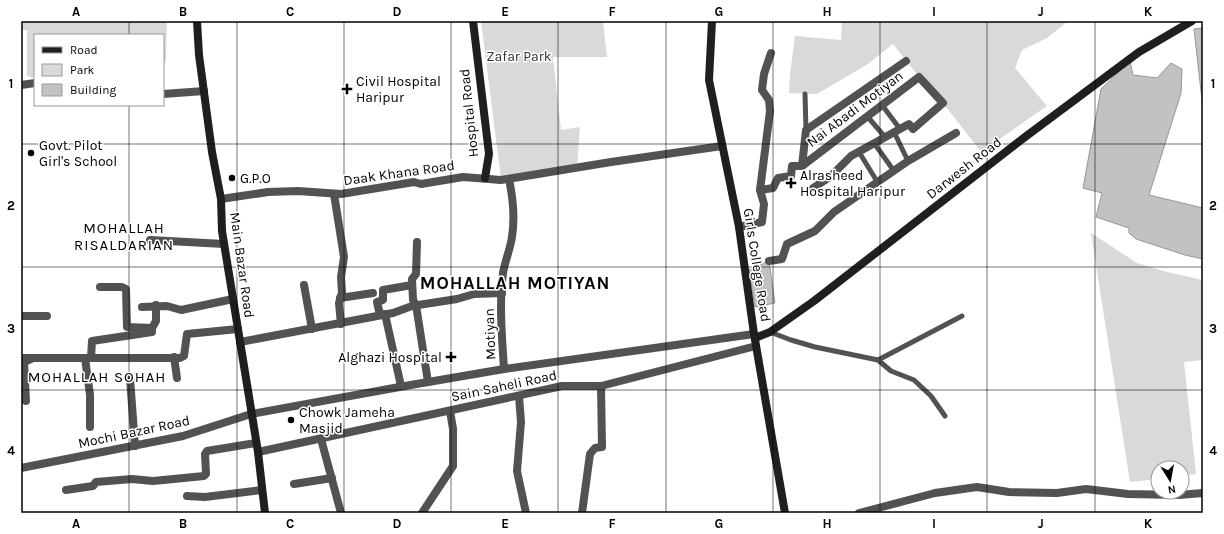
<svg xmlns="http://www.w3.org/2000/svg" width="1224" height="534" font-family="Karla,sans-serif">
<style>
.green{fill:#d9d9d9}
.building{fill:#c2c2c2;stroke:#969696}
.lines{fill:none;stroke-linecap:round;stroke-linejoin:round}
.lane{stroke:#525252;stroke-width:5}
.street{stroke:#525252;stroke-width:8}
.secondary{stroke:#1f1f1f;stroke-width:8}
.grid{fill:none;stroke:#000;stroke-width:1;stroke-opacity:0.55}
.poi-dot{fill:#000;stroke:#fff;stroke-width:1.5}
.labels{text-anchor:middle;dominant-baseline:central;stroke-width:3;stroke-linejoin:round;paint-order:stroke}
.park-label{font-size:14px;fill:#303030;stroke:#fff}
.poi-label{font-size:14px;fill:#000;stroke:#fff;text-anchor:start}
.street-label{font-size:14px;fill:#000;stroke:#fff}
.neighbourhood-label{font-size:15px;letter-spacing:1px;fill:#000;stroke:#fff}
.district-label{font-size:18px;font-weight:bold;letter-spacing:1px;fill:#000;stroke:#fff}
.neatline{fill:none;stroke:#000;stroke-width:1.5}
.grid-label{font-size:13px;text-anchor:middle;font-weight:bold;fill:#000}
</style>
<rect width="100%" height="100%" fill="#fff"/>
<!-- green -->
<g class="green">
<path d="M 21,21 L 167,21 L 166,61 L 163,65 L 163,35 L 35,35 L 35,78 L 27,76 L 27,30 L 21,30 Z"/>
<path d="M 481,21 L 603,21 L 607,57 L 553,57 L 561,130 L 580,127 L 577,168 L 501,179 Z"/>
<path d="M 842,21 L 1068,21 L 1047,38 L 1022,50 L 1015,68 L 1047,106 L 981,152 L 943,103 L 919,77 L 893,44 L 868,64 L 817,94 L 789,93 L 790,74 L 795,36 L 841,40 Z"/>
<path d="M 1091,233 L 1137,263 L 1167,272 L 1203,280 L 1203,360 L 1184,362 L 1196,474 L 1182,476 L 1182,468 L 1158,468 L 1158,479 L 1130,482 Z"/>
</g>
<!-- building -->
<g class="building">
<path d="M 1203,28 L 1203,109 L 1194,29 Z"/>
<path d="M 1130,61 L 1133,75 L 1157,78 L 1171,63 L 1182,69 L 1181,93 L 1149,195 L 1203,208 L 1203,259 L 1185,255 L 1136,239 L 1129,233 L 1129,228 L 1096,217 L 1102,193 L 1083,188 L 1101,89 Z"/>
<path d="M 769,261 L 775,303 L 755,307 L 749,270 Z"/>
</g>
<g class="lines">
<!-- lane -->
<g class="lane">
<path d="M 805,94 L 806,130"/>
<path d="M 882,105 L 900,129"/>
<path d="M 867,116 L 885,137"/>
<path d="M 894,132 L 908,161"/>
<path d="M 874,143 L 894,171"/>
<path d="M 859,152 L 878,183"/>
<path d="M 770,332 L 791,340 L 815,347 L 878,360 L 891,371 L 914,380 L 931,396 L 945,416"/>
<path d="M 878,360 L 962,316"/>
</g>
<!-- street -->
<g class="street">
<path d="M 21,85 L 35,83"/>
<path d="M 163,94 L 204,91"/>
<path d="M 802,166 L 806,130 L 906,61"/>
<path d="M 760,190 L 773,188 L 778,178 L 791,176 L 792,166 L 802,166 L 919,77 L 943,103 L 913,129 L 909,124 L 851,156 L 830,177 L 813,188"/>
<path d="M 334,194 L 344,257 L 341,277 L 342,293 L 339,303 L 341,324"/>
<path d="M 221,199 L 268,192 L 298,191 L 341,194 L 414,182 L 421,184 L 463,177 L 501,180 L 611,162 L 722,146"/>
<path d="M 739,227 L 762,222 L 764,204 L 760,190 L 770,111 L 769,100 L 762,90 L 764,74 L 771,53"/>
<path d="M 150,240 L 224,244"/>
<path d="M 417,242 L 416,274 L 412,279 L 413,300 L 416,305 L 428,382"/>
<path d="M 769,261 L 782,259 L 787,244 L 815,231 L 834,212 L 908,161 L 956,133"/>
<path d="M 304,285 L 312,329"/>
<path d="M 100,287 L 122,287 L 126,289 L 127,327 L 152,328"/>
<path d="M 340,298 L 373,293"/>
<path d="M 142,307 L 167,306 L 181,310 L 233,299"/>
<path d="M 385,314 L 401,386"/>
<path d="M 380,315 L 377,302 L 383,300 L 383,290 L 412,285"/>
<path d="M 21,316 L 47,316"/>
<path d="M 240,342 L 393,313 L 412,306 L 457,299 L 474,294 L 502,293"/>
<path d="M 174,357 L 177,378"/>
<path d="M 21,358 L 180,358 L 184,356 L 187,334 L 238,329"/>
<path d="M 85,358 L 90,395 L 90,427"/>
<path d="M 91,358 L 92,341 L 152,332 L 152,328 L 156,321 L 156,305"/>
<path d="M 504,369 C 502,337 499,305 503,273 C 505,261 510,250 512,237 C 515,218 513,198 509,179"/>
<path d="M 130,378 L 135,446"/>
<path d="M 519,396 L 521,422 L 517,471 L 526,513"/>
<path d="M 26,401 L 24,362 L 31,359"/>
<path d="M 321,439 L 341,513"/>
<path d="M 258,452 L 562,386 L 601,386 L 756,346"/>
<path d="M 21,468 L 183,436 L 251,414 L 405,386 L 504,369 L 754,334"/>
<path d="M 294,484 L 332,478"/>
<path d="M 66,490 L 93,486 L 96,482 L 132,479 L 153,481 L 204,476 L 206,474 L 205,454 L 207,451 L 256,443"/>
<path d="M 187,496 L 205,497 L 262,490"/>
<path d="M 422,513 L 453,466 L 453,429 L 450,411"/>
<path d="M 582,513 L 590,454 L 595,448 L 602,447 L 601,386"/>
<path d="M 859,513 L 935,493 L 977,487 L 1009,492 L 1057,493 L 1086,489 L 1128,494 L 1179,495 L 1203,493"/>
</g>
<!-- secondary -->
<g class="secondary">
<path d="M 197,21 L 199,55 L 212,152 L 221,199 L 222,231 L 258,452 L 265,513"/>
<path d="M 473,21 L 489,154 L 485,178"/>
<path d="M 712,21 L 709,80 L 739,227 L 754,334 L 785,513"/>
<path d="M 755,338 L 770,332 L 814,301 L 1025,137 L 1139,52 L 1192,21"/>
</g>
</g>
<!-- grid -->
<path class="grid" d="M 129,21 L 129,35M 237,21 L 237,513M 344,21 L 344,513M 451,21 L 451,513M 558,21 L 558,513M 666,21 L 666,513M 773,21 L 773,513M 880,21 L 880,513M 987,21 L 987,513M 1095,21 L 1095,513M 129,105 L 129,513M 21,144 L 1203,144M 21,267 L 1203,267M 21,390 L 1203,390"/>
<!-- markers -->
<g class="poi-dot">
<path d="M345 83h4v4h4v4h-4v4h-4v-4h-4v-4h4z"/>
<circle cx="31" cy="153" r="4"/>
<circle cx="232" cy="178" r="4"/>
<path d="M789 177h4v4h4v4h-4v4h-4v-4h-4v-4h4z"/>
<path d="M449 351h4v4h4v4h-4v4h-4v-4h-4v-4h4z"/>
<circle cx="291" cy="420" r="4"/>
</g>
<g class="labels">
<!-- park labels -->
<g class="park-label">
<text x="519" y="56">Zafar Park</text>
</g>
<!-- poi labels -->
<g class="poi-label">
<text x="356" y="81">Civil Hospital<tspan x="356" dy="16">Haripur</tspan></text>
<text x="39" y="145">Govt. Pilot<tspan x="39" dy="16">Girl's School</tspan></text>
<text x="800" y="175">Alrasheed<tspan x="800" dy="16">Hospital Haripur</tspan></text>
<text x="240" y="178">G.P.O</text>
<text x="442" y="357" text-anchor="end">Alghazi Hospital</text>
<text x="299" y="412">Chowk Jameha<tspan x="299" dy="16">Masjid</tspan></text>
</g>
<!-- street labels -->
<g class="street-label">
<text transform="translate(855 109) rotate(-37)">Nai Abadi Motiyan</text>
<text transform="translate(469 113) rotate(-96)">Hospital Road</text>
<text transform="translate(964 168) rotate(-38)">Darwesh Road</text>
<text transform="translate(399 173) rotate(-8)">Daak Khana Road</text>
<text transform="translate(242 265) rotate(82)">Main Bazar Road</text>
<text transform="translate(757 265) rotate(81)">Girls College Road</text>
<text transform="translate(490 334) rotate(-92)">Motiyan</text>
<text transform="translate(504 386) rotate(-12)">Sain Saheli Road</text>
<text transform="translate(134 432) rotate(-12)">Mochi Bazar Road</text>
</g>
<!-- neighbourhood labels -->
<g class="neighbourhood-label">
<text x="124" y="228">MOHALLAH<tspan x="124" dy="17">RISALDARIAN</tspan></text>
<text x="97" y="377">MOHALLAH SOHAH</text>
</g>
<!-- district labels -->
<g class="district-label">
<text x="515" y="283">MOHALLAH MOTIYAN</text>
</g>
</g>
<!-- border -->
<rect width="1224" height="534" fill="none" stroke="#ffffff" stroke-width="44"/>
<!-- legend -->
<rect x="34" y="34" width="130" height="72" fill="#ffffff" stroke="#999999"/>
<rect x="42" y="47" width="20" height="6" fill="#1f1f1f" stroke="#999999"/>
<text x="70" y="54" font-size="12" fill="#000000">Road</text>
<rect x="42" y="64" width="20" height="12" fill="#d9d9d9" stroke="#999999"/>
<text x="70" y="74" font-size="12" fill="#000000">Park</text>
<rect x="42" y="84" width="20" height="12" fill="#c2c2c2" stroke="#999999"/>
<text x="70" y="94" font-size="12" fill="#000000">Building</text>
<!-- north arrow -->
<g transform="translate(1170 480) rotate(169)"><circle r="19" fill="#ffffff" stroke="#999999"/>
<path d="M0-3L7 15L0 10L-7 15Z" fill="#000000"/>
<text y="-6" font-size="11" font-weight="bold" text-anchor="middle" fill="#000000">N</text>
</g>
<rect x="22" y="22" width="1180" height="490" class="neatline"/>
<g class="grid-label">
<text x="76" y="16">A</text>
<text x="183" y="16">B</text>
<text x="290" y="16">C</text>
<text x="397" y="16">D</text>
<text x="505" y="16">E</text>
<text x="612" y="16">F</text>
<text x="719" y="16">G</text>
<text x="827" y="16">H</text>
<text x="934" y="16">I</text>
<text x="1041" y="16">J</text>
<text x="1148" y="16">K</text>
<text x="11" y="88">1</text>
<text x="1213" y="88">1</text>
<text x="11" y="210">2</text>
<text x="1213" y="210">2</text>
<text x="11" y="333">3</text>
<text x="1213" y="333">3</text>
<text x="11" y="455">4</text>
<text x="1213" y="455">4</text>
<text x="76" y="528">A</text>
<text x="183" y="528">B</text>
<text x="290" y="528">C</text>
<text x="397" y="528">D</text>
<text x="505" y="528">E</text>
<text x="612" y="528">F</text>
<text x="719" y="528">G</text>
<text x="827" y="528">H</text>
<text x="934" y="528">I</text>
<text x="1041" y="528">J</text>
<text x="1148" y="528">K</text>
</g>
</svg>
